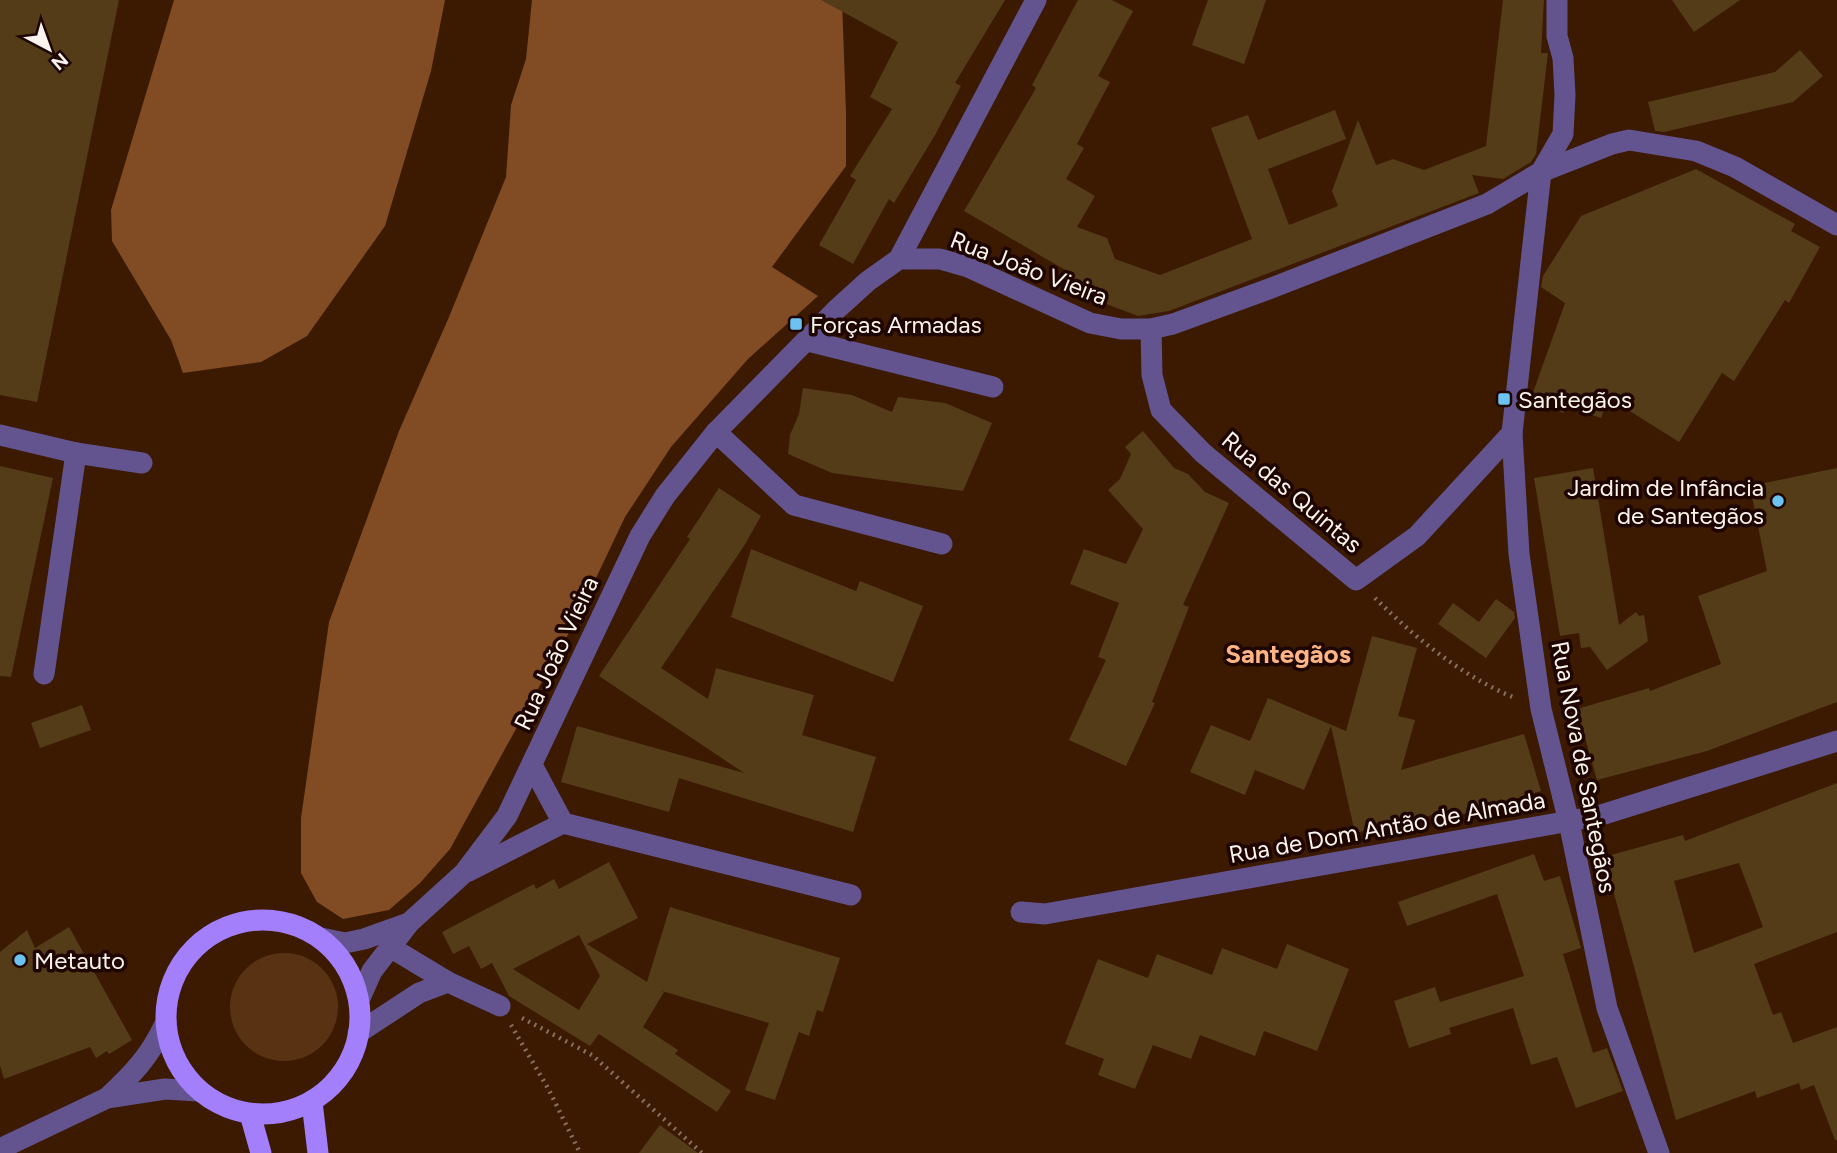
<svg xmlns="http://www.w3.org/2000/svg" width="1837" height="1153" font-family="Figtree,sans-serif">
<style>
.green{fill:#593113}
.forest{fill:#814b23}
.building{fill:#543c19;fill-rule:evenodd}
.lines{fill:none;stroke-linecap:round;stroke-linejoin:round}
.path{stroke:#87705f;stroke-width:4.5;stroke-dasharray:2 5;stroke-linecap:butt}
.minor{stroke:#635490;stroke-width:21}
.major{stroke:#a37ffc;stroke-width:21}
.poi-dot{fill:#6cc3f2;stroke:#1e0500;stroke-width:2.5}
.labels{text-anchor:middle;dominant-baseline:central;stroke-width:7;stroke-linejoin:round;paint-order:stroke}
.street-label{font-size:24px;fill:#fbf3ee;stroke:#1e0500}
.poi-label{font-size:24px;fill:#fbf3ee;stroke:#1e0500;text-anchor:start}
.neighbourhood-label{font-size:26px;font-weight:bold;fill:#feb585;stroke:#1e0500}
</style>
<rect width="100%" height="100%" fill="#3b1a01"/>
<!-- green -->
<circle class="green" cx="284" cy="1007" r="54"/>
<!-- forest -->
<g class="forest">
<path d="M 174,0 L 445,0 L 431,71 L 385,226 L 307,336 L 261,362 L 183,373 L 171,340 L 112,241 L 111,210 Z"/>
<path d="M 532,0 L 842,0 L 846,112 L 846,166 L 772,267 L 818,296 L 748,359 L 671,447 L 625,517 L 577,618 L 450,849 L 420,883 L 389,910 L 343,919 L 317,902 L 301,873 L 301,818 L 329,622 L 399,431 L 449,317 L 506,177 L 511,105 L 526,59 Z"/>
</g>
<!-- building -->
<g class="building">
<path d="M 0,0 L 119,0 L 37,402 L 0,395 Z"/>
<path d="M 821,0 L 1005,0 L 955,83 L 961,86 L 935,135 L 894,203 L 889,199 L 853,264 L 819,245 L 856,180 L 850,176 L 892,109 L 870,97 L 898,42 Z"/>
<path d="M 1078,0 L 1112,0 L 1133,11 L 1098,76 L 1110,82 L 1077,144 L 1084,148 L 1066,179 L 1095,196 L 1077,227 L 1107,238 L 1115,259 L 1160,275 L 1252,239 L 1211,128 L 1248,115 L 1258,140 L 1335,110 L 1346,139 L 1268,169 L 1289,225 L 1338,206 L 1332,191 L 1358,120 L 1376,165 L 1393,159 L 1424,170 L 1486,146 L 1503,0 L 1544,0 L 1541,53 L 1548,53 L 1536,154 L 1531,162 L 1503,179 L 1472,175 L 1479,193 L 1169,311 L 1138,316 L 1080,294 L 1072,274 L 964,211 L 1036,88 L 1032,85 Z"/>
<path d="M 1208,0 L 1266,0 L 1244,64 L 1192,45 Z"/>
<path d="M 1672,0 L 1740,0 L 1694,32 Z"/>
<path d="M 1800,50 L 1823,76 L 1793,102 L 1664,132 L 1655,131 L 1648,102 L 1775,72 Z"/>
<path d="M 1696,169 L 1795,224 L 1791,231 L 1820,247 L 1789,303 L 1785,300 L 1734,381 L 1722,373 L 1679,442 L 1609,398 L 1601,418 L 1566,406 L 1564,413 L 1530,401 L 1565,303 L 1541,287 L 1543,276 L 1581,216 Z"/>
<path d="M 803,388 L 852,395 L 892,412 L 898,397 L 945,403 L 992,423 L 963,491 L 832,473 L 788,454 L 790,435 L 799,414 Z"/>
<path d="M 1143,431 L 1174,468 L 1188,474 L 1205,492 L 1229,503 L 1183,605 L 1189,607 L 1152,702 L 1155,703 L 1126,766 L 1069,740 L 1106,660 L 1098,657 L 1119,603 L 1070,584 L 1084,549 L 1126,564 L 1143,529 L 1108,490 L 1120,479 L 1131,454 L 1125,447 Z"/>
<path d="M 0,466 L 53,478 L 11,677 L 0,676 Z"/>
<path d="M 1593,468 L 1619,625 L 1636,612 L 1639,616 L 1644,615 L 1648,641 L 1607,670 L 1590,647 L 1581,648 L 1579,633 L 1560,636 L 1534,478 Z"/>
<path d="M 1837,468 L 1837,702 L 1707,751 L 1597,780 L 1577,709 L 1649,688 L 1650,691 L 1721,664 L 1698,596 L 1767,571 L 1750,486 Z"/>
<path d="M 719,488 L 761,516 L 744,546 L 661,668 L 708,699 L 716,668 L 814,695 L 802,735 L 876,757 L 853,832 L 679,778 L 669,812 L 561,782 L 577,726 L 744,773 L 599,676 L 690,539 L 687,537 Z"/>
<path d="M 751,549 L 856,591 L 860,581 L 923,606 L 893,682 L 731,617 Z"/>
<path d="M 1496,599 L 1514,612 L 1515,618 L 1486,658 L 1438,624 L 1453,603 L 1479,622 Z"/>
<path d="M 1372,636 L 1417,648 L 1398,716 L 1415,720 L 1401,770 L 1524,734 L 1541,791 L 1443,820 L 1441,813 L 1355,833 L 1331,726 L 1304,790 L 1255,770 L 1245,795 L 1190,772 L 1211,725 L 1250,741 L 1268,698 L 1346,731 Z"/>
<path d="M 82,705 L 91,730 L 40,748 L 31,723 Z"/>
<path d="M 1837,783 L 1837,932 L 1754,964 L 1773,1015 L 1781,1012 L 1793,1043 L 1837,1027 L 1837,1140 L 1835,1140 L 1814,1085 L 1801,1090 L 1799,1083 L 1757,1098 L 1755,1091 L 1676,1120 L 1604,857 L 1683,835 L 1685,841 ZM 1739,863 L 1763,927 L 1694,953 L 1674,881 Z"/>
<path d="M 1534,854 L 1544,881 L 1560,876 L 1581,948 L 1563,954 L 1593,1053 L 1607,1048 L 1623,1091 L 1576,1108 L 1557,1057 L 1531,1065 L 1513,1008 L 1449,1028 L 1451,1034 L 1409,1048 L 1394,1001 L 1435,987 L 1440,1002 L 1524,976 L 1497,894 L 1407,926 L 1398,902 Z"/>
<path d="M 609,862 L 638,918 L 587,944 L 647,982 L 670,907 L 840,958 L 823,1012 L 817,1010 L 809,1036 L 799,1032 L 775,1100 L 745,1090 L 769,1023 L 662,991 L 664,992 L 643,1027 L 678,1050 L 675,1054 L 731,1091 L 717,1112 L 599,1034 L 590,1046 L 509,996 L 492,963 L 481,969 L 469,946 L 453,954 L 442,932 L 534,884 L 536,889 L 554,879 L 559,889 ZM 579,935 L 600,976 L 579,1010 L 513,969 Z"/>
<path d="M 69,927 L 132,1040 L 109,1054 L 107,1051 L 96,1058 L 90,1047 L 4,1079 L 0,1065 L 0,952 L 27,930 L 35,948 Z"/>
<path d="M 1287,944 L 1349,969 L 1317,1051 L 1264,1031 L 1255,1056 L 1200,1035 L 1191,1059 L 1153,1045 L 1135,1089 L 1098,1075 L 1104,1059 L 1065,1044 L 1098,959 L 1148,978 L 1157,954 L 1212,975 L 1222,948 L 1277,969 Z"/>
<path d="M 660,1125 L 698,1153 L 639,1153 Z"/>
</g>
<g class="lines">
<!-- path -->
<g class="path">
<path d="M 1375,598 C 1415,638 1462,676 1515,698"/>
<path d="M 522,1018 L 592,1055 L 702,1153"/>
<path d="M 511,1025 L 549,1090 L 580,1153"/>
</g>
<!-- minor -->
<g class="minor">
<path d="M 1557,0 L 1557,36 L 1563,58 L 1565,95 L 1563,134 L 1541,172 L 1512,433 L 1519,554 L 1541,709 L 1569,822 L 1607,1008 L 1659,1153"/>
<path d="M 899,259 L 1036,0"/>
<path d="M 1151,329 L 1152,375 L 1161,410 L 1203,453 L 1356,580 L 1417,536 L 1512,433"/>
<path d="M 808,341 L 993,387"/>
<path d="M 716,432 L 794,505 L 942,544"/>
<path d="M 0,435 L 76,453 L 142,463"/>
<path d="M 44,674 L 76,453"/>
<path d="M 563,823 L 851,895"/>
<path d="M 469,871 L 563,823 L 532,765"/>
<path d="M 1021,912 L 1045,914 L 1598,816 L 1837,741"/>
<path d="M 321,938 L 345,943 L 364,939 L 409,923"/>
<path d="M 390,947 L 448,982 L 500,1006"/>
<path d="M 360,998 L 372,971 L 409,923 L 464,873 L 507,816 L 640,536 L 665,496 L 716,432 L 836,310 L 868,281 L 899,259 L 940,259 L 968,267 L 1090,323 L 1121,329 L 1151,329 L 1173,324 L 1274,287 L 1487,204 L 1541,172 L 1612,144 L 1629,140 L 1696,151 L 1735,167 L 1837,225"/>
<path d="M 358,1033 L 419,993 L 448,982"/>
<path d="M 107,1098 C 133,1074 150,1056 165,1024"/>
<path d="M 0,1149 L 107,1098 L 165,1089 L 198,1091"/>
</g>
<!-- major -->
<g class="major">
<circle cx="263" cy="1017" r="97"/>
<path d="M 312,1102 L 318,1153"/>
<path d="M 250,1114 L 261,1153"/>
</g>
</g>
<!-- markers -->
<g class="poi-dot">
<rect x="789" y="317" width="14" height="14" rx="3.5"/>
<rect x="1497" y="392" width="14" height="14" rx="3.5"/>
<circle cx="1778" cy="501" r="7"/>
<circle cx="20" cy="960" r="7"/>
</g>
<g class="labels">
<!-- street labels -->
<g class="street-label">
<text transform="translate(1029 268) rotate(21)">Rua João Vieira</text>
<text transform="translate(1292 492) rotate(40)">Rua das Quintas</text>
<text transform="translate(556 653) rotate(-65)">Rua João Vieira</text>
<text transform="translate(1584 767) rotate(79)">Rua Nova de Santegãos</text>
<text transform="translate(1387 827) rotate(-10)">Rua de Dom Antão de Almada</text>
</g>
<!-- poi labels -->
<g class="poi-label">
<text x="810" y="324">Forças Armadas</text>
<text x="1518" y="399">Santegãos</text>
<text x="1764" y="487" text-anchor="end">Jardim de Infância<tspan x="1764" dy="28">de Santegãos</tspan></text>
<text x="34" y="960">Metauto</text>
</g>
<!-- neighbourhood labels -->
<g class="neighbourhood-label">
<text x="1288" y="654">Santegãos</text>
</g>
</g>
<!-- north arrow -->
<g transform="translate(49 49) rotate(139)" stroke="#1e0500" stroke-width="5" paint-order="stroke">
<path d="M0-5L12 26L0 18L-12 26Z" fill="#fbf3ee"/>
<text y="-10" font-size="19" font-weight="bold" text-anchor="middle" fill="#fbf3ee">N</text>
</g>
</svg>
